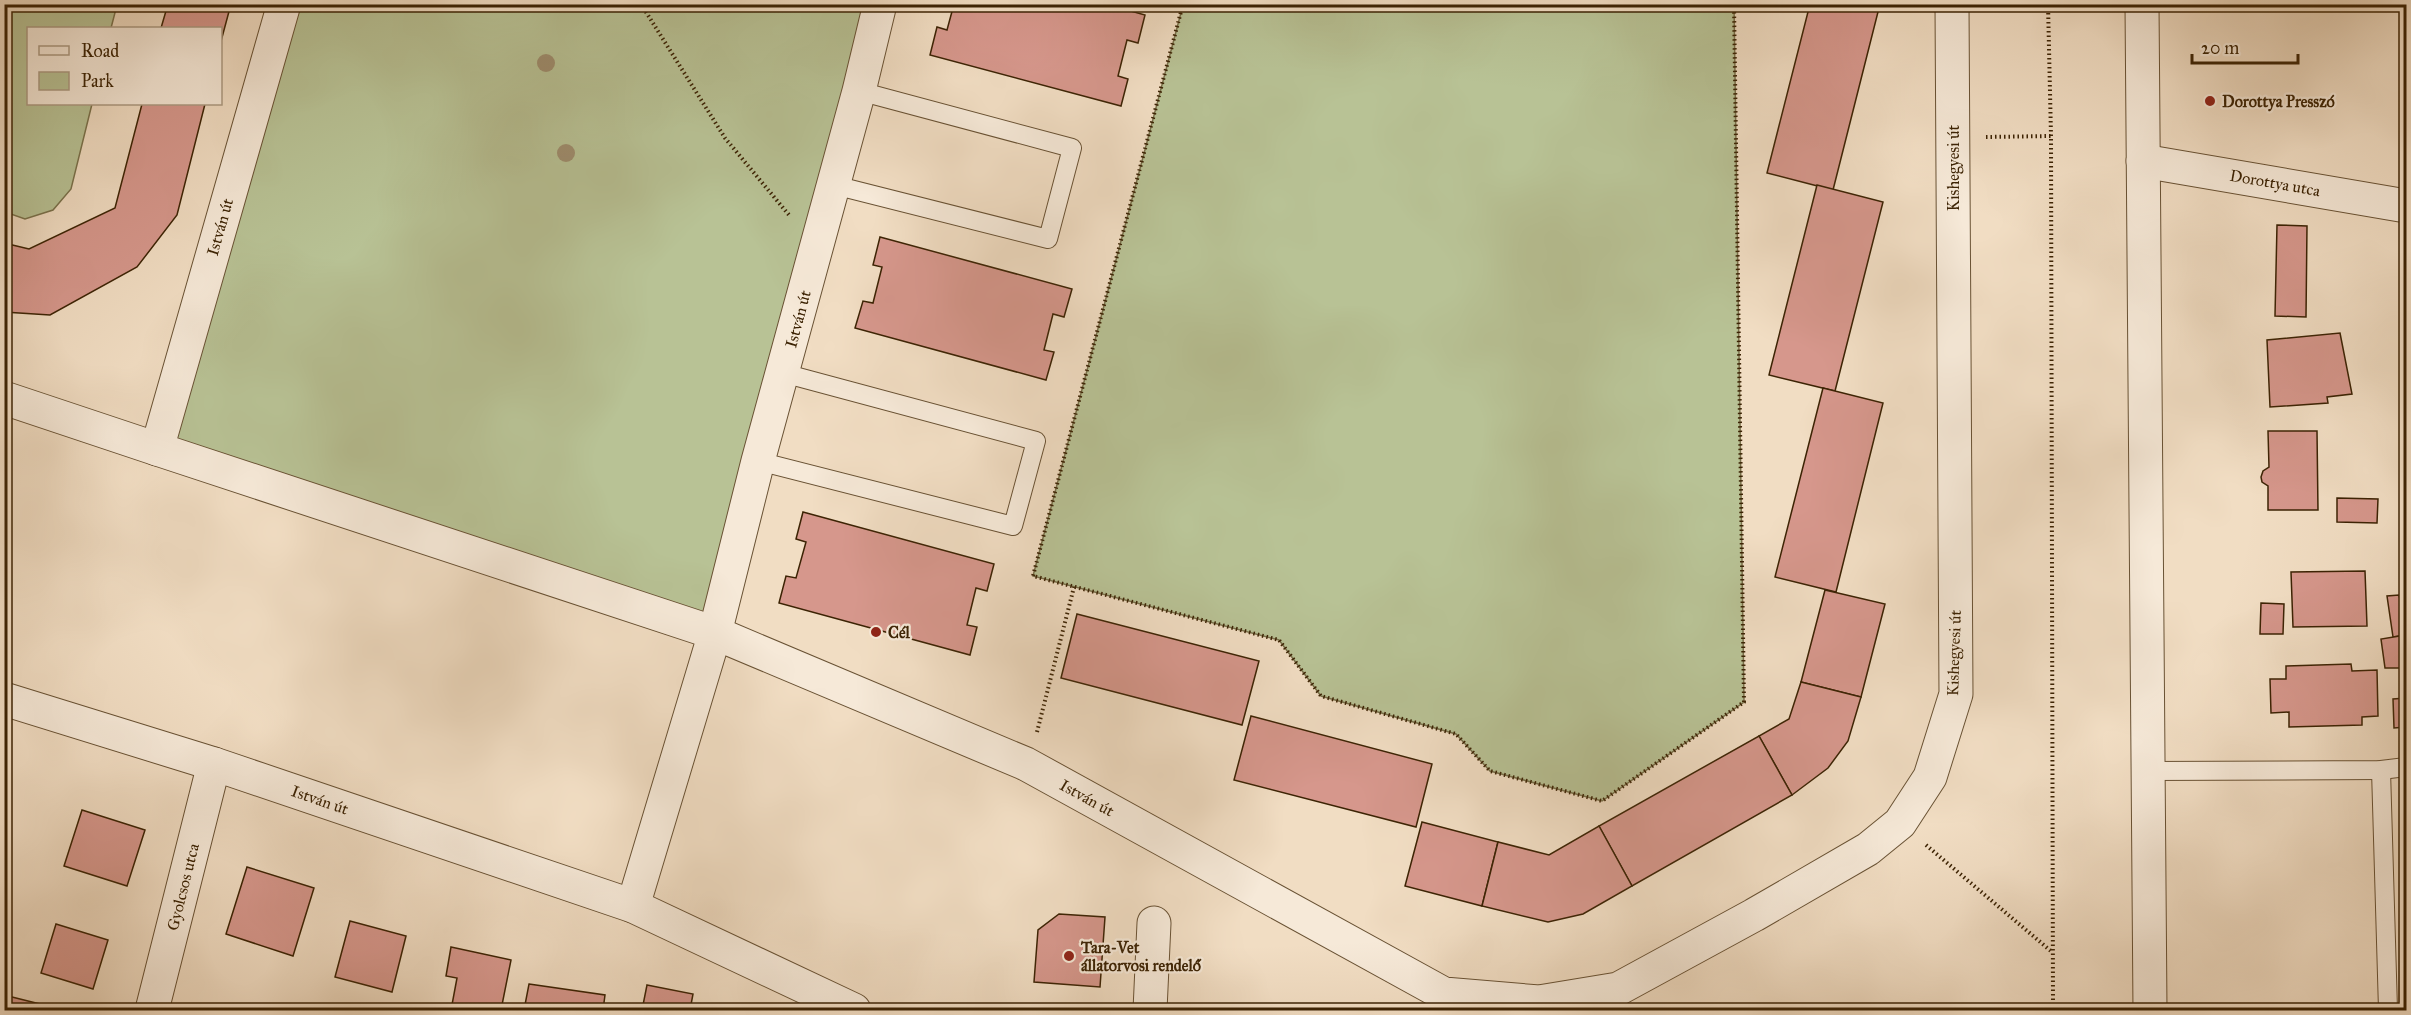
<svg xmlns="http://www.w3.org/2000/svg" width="2411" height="1015" font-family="'IM FELL Great Primer',serif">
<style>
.green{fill:#b8c295;stroke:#7a724c;stroke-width:1.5}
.building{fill:#d6978c;stroke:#3c2304;stroke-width:1.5}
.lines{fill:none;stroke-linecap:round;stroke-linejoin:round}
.service-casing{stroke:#695234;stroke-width:20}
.minor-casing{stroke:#695234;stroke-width:35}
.tertiary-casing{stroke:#695234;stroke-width:35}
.path{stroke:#3c2304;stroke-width:4;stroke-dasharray:1.5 3;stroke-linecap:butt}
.service{stroke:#f6e9d8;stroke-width:18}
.minor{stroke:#f6e9d8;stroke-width:33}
.tertiary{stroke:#f6e9d8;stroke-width:33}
.tree{fill:#9e8d6e}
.poi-dot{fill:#8f2418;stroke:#f6e9d8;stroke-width:2}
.labels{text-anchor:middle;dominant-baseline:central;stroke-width:4.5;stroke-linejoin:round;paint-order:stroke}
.poi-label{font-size:16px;font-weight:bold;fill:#3c2304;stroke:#f6e9d8;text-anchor:start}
.street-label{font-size:16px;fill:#3c2304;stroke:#f6e9d8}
</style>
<rect width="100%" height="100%" fill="#f1ddc3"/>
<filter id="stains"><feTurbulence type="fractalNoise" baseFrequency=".00333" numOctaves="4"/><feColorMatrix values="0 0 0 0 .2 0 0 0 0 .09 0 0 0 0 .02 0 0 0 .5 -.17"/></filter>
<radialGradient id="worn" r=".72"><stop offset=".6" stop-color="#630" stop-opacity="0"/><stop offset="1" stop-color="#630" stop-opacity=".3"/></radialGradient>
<!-- green -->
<g class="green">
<path d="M 5,4 L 117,5 L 111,28 L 28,28 L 28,104 L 92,104 L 71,189 L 53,210 L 25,219 L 5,212 Z"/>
<path d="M 284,5 L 877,5 L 715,633 L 157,449 Z"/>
<path d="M 1183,5 L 1734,5 L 1744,702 L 1602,801 L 1490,771 L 1456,734 L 1321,696 L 1279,640 L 1033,576 Z"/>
</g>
<!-- building -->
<g class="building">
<path d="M 168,4 L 231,4 L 220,45 L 220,28 L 161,28 Z"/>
<path d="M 954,4 L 1106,4 L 1145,15 L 1138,43 L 1127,40 L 1118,76 L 1128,79 L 1121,106 L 930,55 L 937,27 L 947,30 Z"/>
<path d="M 1810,4 L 1880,4 L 1833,190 L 1767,173 Z"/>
<path d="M 142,104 L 205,104 L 177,215 L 137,267 L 50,315 L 4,312 L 4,243 L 29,249 L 115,208 Z"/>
<path d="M 1817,185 L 1883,202 L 1835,391 L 1769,375 Z"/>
<path d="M 2277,225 L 2307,226 L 2306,317 L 2275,316 Z"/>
<path d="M 880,237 L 1072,289 L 1064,317 L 1053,314 L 1044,350 L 1054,352 L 1046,380 L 855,328 L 863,301 L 873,303 L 882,267 L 873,265 Z"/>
<path d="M 2340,333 L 2352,394 L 2327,397 L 2328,403 L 2270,407 L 2267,340 Z"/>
<path d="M 1823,388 L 1883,403 L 1836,592 L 1775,577 Z"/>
<path d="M 2268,431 L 2317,431 L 2318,510 L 2268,510 L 2268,486 L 2262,482 L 2261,477 L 2263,471 L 2269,467 Z"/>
<path d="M 2337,498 L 2378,499 L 2377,523 L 2337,522 Z"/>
<path d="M 803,512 L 994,564 L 987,591 L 976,588 L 967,625 L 977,627 L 970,655 L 779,603 L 786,576 L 796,578 L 806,542 L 796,539 Z"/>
<path d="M 2365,571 L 2367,626 L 2293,627 L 2291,572 Z"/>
<path d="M 1825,590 L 1885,604 L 1861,697 L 1801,682 Z"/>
<path d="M 2399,595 L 2406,626 L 2406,635 L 2393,637 L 2387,596 Z"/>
<path d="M 2261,603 L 2284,604 L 2283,634 L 2260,634 Z"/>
<path d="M 1077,614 L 1259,661 L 1242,725 L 1061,678 Z"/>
<path d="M 2406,635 L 2406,668 L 2385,668 L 2381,639 Z"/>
<path d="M 2351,664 L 2352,671 L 2377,670 L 2378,716 L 2362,717 L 2362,725 L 2289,727 L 2289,712 L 2271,713 L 2270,679 L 2286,679 L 2286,666 Z"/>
<path d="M 1801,682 L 1861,697 L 1848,741 L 1828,768 L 1792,795 L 1759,736 L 1789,719 Z"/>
<path d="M 2406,698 L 2406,727 L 2394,728 L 2393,699 Z"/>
<path d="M 1251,716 L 1432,764 L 1416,827 L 1234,780 Z"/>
<path d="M 1759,736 L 1792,795 L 1632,886 L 1599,826 Z"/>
<path d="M 82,810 L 145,830 L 127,886 L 64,866 Z"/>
<path d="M 1422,822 L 1498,842 L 1482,906 L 1405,886 Z"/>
<path d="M 1599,826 L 1632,886 L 1583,914 L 1548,922 L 1482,906 L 1498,842 L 1549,855 Z"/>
<path d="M 247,867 L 314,888 L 293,956 L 226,934 Z"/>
<path d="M 1059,914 L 1105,917 L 1100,987 L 1034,982 L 1038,930 Z"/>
<path d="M 350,921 L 406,936 L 392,992 L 335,977 Z"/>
<path d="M 56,924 L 108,940 L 93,989 L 41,973 Z"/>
<path d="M 451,947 L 511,960 L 501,1010 L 451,1010 L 457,978 L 446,976 Z"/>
<path d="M 529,984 L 605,995 L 603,1010 L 524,1010 Z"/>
<path d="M 647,985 L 693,994 L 690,1010 L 642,1010 Z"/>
<path d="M 4,995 L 64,1010 L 4,1010 Z"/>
</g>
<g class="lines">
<defs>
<g id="service">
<path d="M 834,185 L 1048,239 L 1072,148 L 859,91"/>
<path d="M 758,461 L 1013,526 L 1036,441 L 783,373"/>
<path d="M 2381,770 L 2388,1010"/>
<path d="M 2148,771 L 2381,770 L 2406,767"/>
</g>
<g id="minor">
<path d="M 284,4 L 157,449 L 715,633 L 1026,764 L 1444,994 L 1539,1002 L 1618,989 L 1754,915 L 1868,849 L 1900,823 L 1930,777 L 1956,694 L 1952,4"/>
<path d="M 2143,161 L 2406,206"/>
<path d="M 4,398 L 157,449"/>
<path d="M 633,906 L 715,633 L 758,461 L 859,91 L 880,4"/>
<path d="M 152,1010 L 214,764"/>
<path d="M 1150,1010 L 1154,923"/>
</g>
<g id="tertiary">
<path d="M 2142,4 L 2150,1010"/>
<path d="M 4,699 L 214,764 L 633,906 L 854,1010"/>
</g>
</defs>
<!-- service casing -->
<use href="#service" class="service-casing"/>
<!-- minor casing -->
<use href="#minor" class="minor-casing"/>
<!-- tertiary casing -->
<use href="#tertiary" class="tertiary-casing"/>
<!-- path -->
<g class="path">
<path d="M 641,4 L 725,138 L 789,215"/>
<path d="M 1183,4 L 1033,576 L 1279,640 L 1321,696 L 1456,734 L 1490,771 L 1602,801 L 1744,702 L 1734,4"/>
<path d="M 2048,4 L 2051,136 L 2053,1010"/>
<path d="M 1986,137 L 2051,136"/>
<path d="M 1037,732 L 1074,587"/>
<path d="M 1926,845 L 2052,952"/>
</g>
<!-- service -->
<use href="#service" class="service"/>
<!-- minor -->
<use href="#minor" class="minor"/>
<!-- tertiary -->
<use href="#tertiary" class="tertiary"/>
</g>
<!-- trees -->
<g class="tree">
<circle cx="546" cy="63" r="9"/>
<circle cx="566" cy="153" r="9"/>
</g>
<!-- markers -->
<g class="poi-dot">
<circle cx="2210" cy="101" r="6"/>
<circle cx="876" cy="632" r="6"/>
<circle cx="1069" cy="956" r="6"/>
</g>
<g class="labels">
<!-- poi labels -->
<g class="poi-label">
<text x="2222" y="101">Dorottya Presszó</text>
<text x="888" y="632">Cél</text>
<text x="1081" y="947">Tara-Vet<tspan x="1081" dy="18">állatorvosi rendelő</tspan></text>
</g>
<!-- street labels -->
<g class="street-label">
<text transform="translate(1953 168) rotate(-90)">Kishegyesi út</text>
<text transform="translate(2275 183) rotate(10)">Dorottya utca</text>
<text transform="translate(220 227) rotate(-74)">István út</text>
<text transform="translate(798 319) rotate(-75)">István út</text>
<text transform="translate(1954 653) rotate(-88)">Kishegyesi út</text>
<text transform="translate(1087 798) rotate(29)">István út</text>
<text transform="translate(320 800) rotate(19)">István út</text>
<text transform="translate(183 887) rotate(-76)">Gyolcsos utca</text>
</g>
</g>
<!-- margin -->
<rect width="2411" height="1015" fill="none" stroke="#f1ddc3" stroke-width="24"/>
<rect x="6" y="6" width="2399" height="1003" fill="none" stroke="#3c2304" stroke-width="3"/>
<rect x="12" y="12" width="2387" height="991" fill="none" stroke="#3c2304" stroke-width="1.5"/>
<!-- legend -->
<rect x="27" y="27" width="195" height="78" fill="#f6e9d8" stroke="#ac9a83" stroke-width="1.5"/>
<rect x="39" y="46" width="30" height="9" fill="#f6e9d8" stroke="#ac9a83" stroke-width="1.5"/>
<text x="81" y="57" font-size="18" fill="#3c2304">Road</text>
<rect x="39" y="72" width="30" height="18" fill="#b8c295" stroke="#ac9a83" stroke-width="1.5"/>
<text x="81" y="87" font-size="18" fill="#3c2304">Park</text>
<!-- scale -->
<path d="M2192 54v9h106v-9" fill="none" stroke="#3c2304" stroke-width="3"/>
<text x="2201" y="54" font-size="18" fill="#3c2304" stroke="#f6e9d8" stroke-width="4.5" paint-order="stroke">20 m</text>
<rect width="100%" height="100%" filter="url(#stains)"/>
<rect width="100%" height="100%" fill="url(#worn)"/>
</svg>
